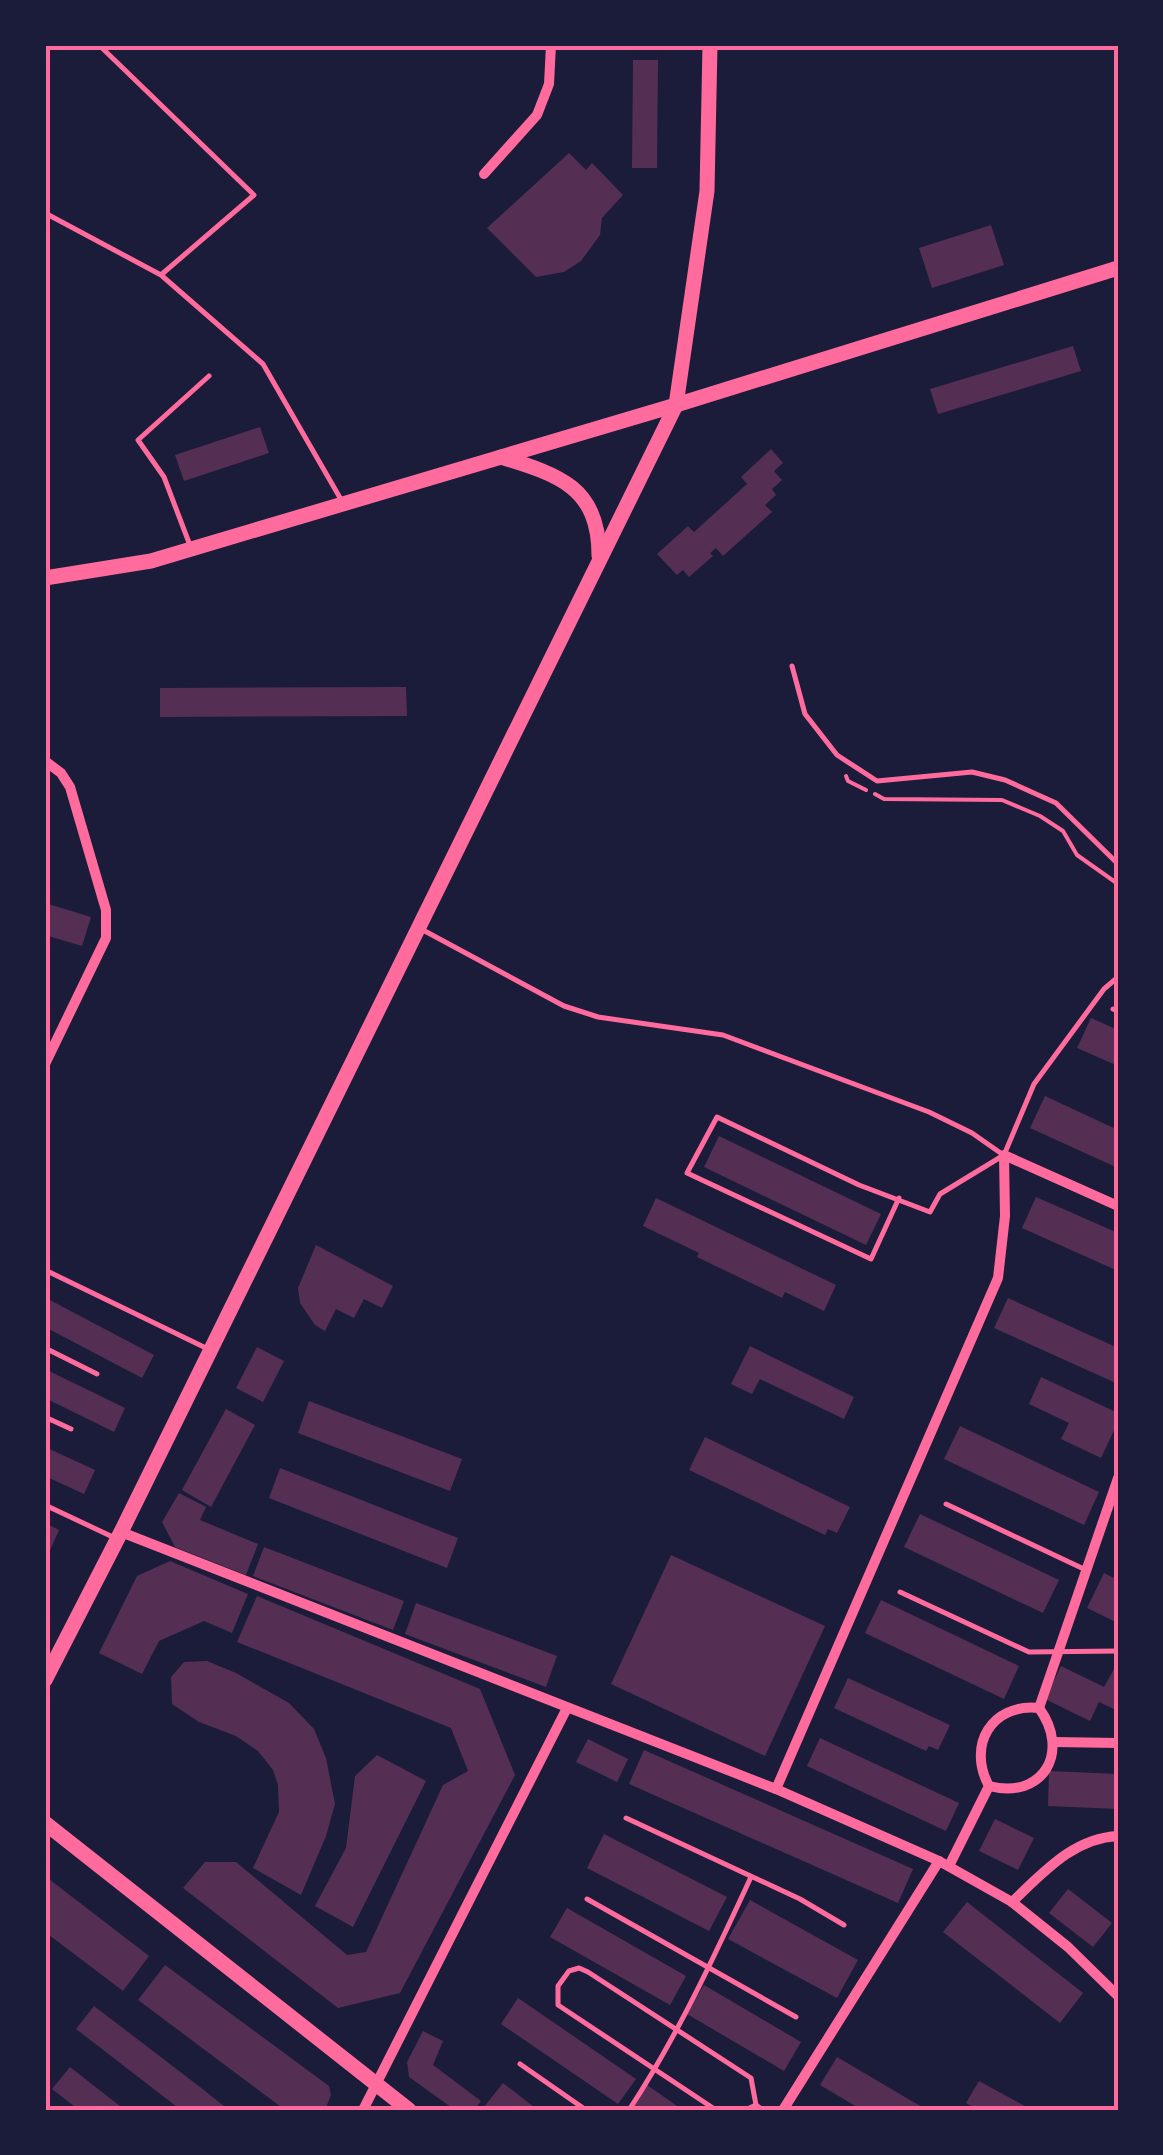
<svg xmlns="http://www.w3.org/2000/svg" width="1163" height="2155" font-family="Commissioner,sans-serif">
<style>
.building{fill:#542f53}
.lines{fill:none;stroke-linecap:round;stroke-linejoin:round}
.path{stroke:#ff6b9d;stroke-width:4}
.service{stroke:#ff6b9d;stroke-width:5}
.minor{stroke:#ff6b9d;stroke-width:10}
.secondary{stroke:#ff6b9d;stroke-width:15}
.neatline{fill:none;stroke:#ff6b9d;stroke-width:4}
</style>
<rect width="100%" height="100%" fill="#1b1b3a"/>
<!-- building -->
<g class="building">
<path d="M 633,60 L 658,60 L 657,168 L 632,168 Z"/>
<path d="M 569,153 L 586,170 L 592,163 L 623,195 L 602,218 L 600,235 L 581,261 L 564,272 L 536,277 L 487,228 Z"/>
<path d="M 991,225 L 1004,265 L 932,288 L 919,248 Z"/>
<path d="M 1073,346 L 1081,371 L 938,414 L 930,389 Z"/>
<path d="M 260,427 L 269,453 L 184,481 L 175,455 Z"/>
<path d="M 771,449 L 783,463 L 774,471 L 782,480 L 772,489 L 776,495 L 765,505 L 772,512 L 723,556 L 716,548 L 710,553 L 713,556 L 689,577 L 683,570 L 677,575 L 657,554 L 688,526 L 694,532 L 747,484 L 741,477 Z"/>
<path d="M 406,687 L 407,716 L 160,717 L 160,688 Z"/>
<path d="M 45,903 L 91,917 L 82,946 L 45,935 Z"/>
<path d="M 1091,1018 L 1118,1030 L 1118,1066 L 1077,1048 Z"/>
<path d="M 1045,1096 L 1118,1130 L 1118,1168 L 1030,1128 Z"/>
<path d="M 719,1136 L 881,1214 L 866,1245 L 704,1167 Z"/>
<path d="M 1036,1197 L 1118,1233 L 1118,1271 L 1022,1228 Z"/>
<path d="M 656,1198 L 836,1285 L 824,1311 L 785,1292 L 782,1298 L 697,1257 L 699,1253 L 643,1226 Z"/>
<path d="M 316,1245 L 393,1286 L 382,1308 L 364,1299 L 354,1318 L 336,1309 L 325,1331 L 315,1325 L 300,1303 L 298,1288 Z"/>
<path d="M 1008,1298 L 1118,1348 L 1118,1384 L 994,1328 Z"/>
<path d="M 48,1299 L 154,1355 L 142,1378 L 45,1327 Z"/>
<path d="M 750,1346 L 854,1397 L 844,1419 L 760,1379 L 752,1394 L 731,1384 Z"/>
<path d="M 257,1347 L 284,1361 L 263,1402 L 236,1388 Z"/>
<path d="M 45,1369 L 125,1408 L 114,1432 L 45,1398 Z"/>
<path d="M 1041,1377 L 1118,1413 L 1118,1422 L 1101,1458 L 1061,1439 L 1069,1423 L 1029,1404 Z"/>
<path d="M 309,1401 L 462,1459 L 450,1491 L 298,1433 Z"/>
<path d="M 226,1409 L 255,1425 L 211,1507 L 182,1490 Z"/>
<path d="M 960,1426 L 1099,1492 L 1084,1525 L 944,1459 Z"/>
<path d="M 705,1437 L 850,1507 L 837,1533 L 828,1529 L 825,1535 L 689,1470 Z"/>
<path d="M 45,1447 L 95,1470 L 84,1494 L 45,1476 Z"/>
<path d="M 280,1468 L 458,1538 L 447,1568 L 269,1498 Z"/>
<path d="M 179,1493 L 206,1507 L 200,1520 L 258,1544 L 246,1575 L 175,1547 L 162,1522 Z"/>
<path d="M 920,1514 L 1059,1580 L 1043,1613 L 904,1547 Z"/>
<path d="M 45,1523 L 59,1530 L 48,1555 L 45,1553 Z"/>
<path d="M 264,1547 L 404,1601 L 393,1630 L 253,1576 Z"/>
<path d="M 671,1555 L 825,1626 L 765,1756 L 611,1684 Z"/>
<path d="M 170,1561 L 248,1594 L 232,1633 L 204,1621 L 159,1641 L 142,1674 L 99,1653 L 137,1576 Z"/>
<path d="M 1104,1573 L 1118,1580 L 1118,1623 L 1087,1608 Z"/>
<path d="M 257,1596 L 480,1689 L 515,1775 L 400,1993 L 338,2008 L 183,1888 L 205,1862 L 236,1862 L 347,1955 L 366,1952 L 443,1785 L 468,1771 L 451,1728 L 237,1642 Z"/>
<path d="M 881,1600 L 1019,1666 L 1004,1699 L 865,1633 Z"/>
<path d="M 416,1603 L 557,1656 L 546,1687 L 405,1634 Z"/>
<path d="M 207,1661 L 236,1673 L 289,1703 L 314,1729 L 326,1758 L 335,1804 L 326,1836 L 301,1895 L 253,1868 L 279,1812 L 278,1785 L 273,1770 L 258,1751 L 236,1736 L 199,1722 L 172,1704 L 171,1677 L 184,1662 Z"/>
<path d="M 1061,1666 L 1104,1687 L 1114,1669 L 1118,1671 L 1118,1711 L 1099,1702 L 1090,1721 L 1045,1699 Z"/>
<path d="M 848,1678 L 950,1725 L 938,1750 L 929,1746 L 926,1751 L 834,1708 Z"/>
<path d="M 820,1738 L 959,1803 L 946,1831 L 807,1766 Z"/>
<path d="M 588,1739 L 628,1759 L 617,1782 L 576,1762 Z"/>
<path d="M 644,1750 L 913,1869 L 898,1903 L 629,1784 Z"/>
<path d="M 377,1755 L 426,1781 L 353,1927 L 315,1906 L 346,1848 L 355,1776 Z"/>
<path d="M 1049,1771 L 1118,1774 L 1118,1809 L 1048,1806 Z"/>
<path d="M 995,1819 L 1034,1838 L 1018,1870 L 979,1851 Z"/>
<path d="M 604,1834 L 727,1897 L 709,1931 L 587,1868 Z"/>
<path d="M 45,1876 L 149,1956 L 123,1991 L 45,1932 Z"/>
<path d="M 1068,1889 L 1112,1923 L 1093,1947 L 1049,1913 Z"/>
<path d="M 750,1900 L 858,1960 L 837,1998 L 728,1939 Z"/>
<path d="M 967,1902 L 1083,1993 L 1060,2023 L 943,1932 Z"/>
<path d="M 567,1908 L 686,1976 L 670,2005 L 550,1937 Z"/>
<path d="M 165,1965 L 329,2086 L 331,2095 L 325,2110 L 285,2110 L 138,2000 Z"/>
<path d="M 704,1985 L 801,2042 L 784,2071 L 687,2014 Z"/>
<path d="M 518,1998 L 636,2079 L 618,2104 L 501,2024 Z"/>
<path d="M 94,2006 L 200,2087 L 229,2110 L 181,2110 L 76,2029 Z"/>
<path d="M 423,2031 L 443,2041 L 433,2065 L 481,2101 L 474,2110 L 455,2110 L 409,2077 L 407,2062 Z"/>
<path d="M 837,2057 L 927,2110 L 862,2110 L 820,2085 Z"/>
<path d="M 70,2067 L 125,2110 L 79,2110 L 52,2089 Z"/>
<path d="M 979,2081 L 1032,2110 L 979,2110 L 966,2103 Z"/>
<path d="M 503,2083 L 538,2110 L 487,2110 L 484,2107 Z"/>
<path d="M 647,2085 L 683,2110 L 630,2110 Z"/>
</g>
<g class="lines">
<!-- path -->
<g class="path">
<path d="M 846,776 L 848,781 L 866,790"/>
<path d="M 875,794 L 884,799 L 1002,800 L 1040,816 L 1063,831 L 1077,855 L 1118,884"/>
</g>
<!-- service -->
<g class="service">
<path d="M 99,45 L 254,195 L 162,274"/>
<path d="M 45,213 L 161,275 L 263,364 L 343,503"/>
<path d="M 191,548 L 164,477 L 138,440 L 209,376"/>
<path d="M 792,666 L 805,714 L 837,755 L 877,781 L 972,772 L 1005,780 L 1056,803 L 1118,864"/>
<path d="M 421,929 L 564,1006 L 598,1017 L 723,1035 L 929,1112 L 972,1133 L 1002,1154"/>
<path d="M 1113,1009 L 1118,1011"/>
<path d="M 899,1198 L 871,1259 L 687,1173 L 717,1117 L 859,1185 L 930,1212 L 940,1194 L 1004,1155 L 1034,1084 L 1104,989 L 1118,977"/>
<path d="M 45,1270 L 208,1349"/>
<path d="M 45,1348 L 97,1374"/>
<path d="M 45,1417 L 71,1429"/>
<path d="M 946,1504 L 1086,1570"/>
<path d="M 45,1505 L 115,1538"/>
<path d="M 900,1592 L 1029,1652 L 1118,1651"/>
<path d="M 626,1818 L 800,1899 L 844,1925"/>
<path d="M 587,1899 L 796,2017"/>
<path d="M 520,2064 L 586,2110"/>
<path d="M 629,2110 C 677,2037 714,1957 751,1877"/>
<path d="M 716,2110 L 558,2005 L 558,1986 L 569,1971 L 579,1968 L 588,1972 L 751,2078 L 756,2105 L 763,2110"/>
<path d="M 745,2110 L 756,2105"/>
</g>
<!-- minor -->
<g class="minor">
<path d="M 484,174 L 537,115 L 549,84 L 551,45"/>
<path d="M 45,761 L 61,773 L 70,787 L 106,910 L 106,938 L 45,1064"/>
<path d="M 121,1532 L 776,1789 L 939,1861 L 1012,1902 L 1068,1947 L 1118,1996"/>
<path d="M 1039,1708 L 1118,1478"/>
<path d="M 1054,1742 L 1118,1743"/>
<path d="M 776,1789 L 998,1278 L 1005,1216 L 1004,1155 L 1118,1206"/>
<path d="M 949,1866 L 989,1786 C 1043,1800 1071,1752 1039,1708 C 991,1703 967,1746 989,1786"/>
<path d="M 1012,1902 C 1043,1873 1073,1838 1118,1836"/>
<path d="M 363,2110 L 567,1708"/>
<path d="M 783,2110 L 939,1861"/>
</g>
<!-- secondary -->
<g class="secondary">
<path d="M 501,457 C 559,475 599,487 599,556"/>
<path d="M 45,578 L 151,561 L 676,405 L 1118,268"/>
<path d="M 45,1680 L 121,1532 L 676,405 L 707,191 L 710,45"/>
<path d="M 45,1823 L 409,2110"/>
</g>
</g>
<!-- border -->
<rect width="1163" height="2155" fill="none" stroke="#1b1b3a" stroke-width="95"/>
<rect x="48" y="48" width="1068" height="2060" class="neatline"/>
</svg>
